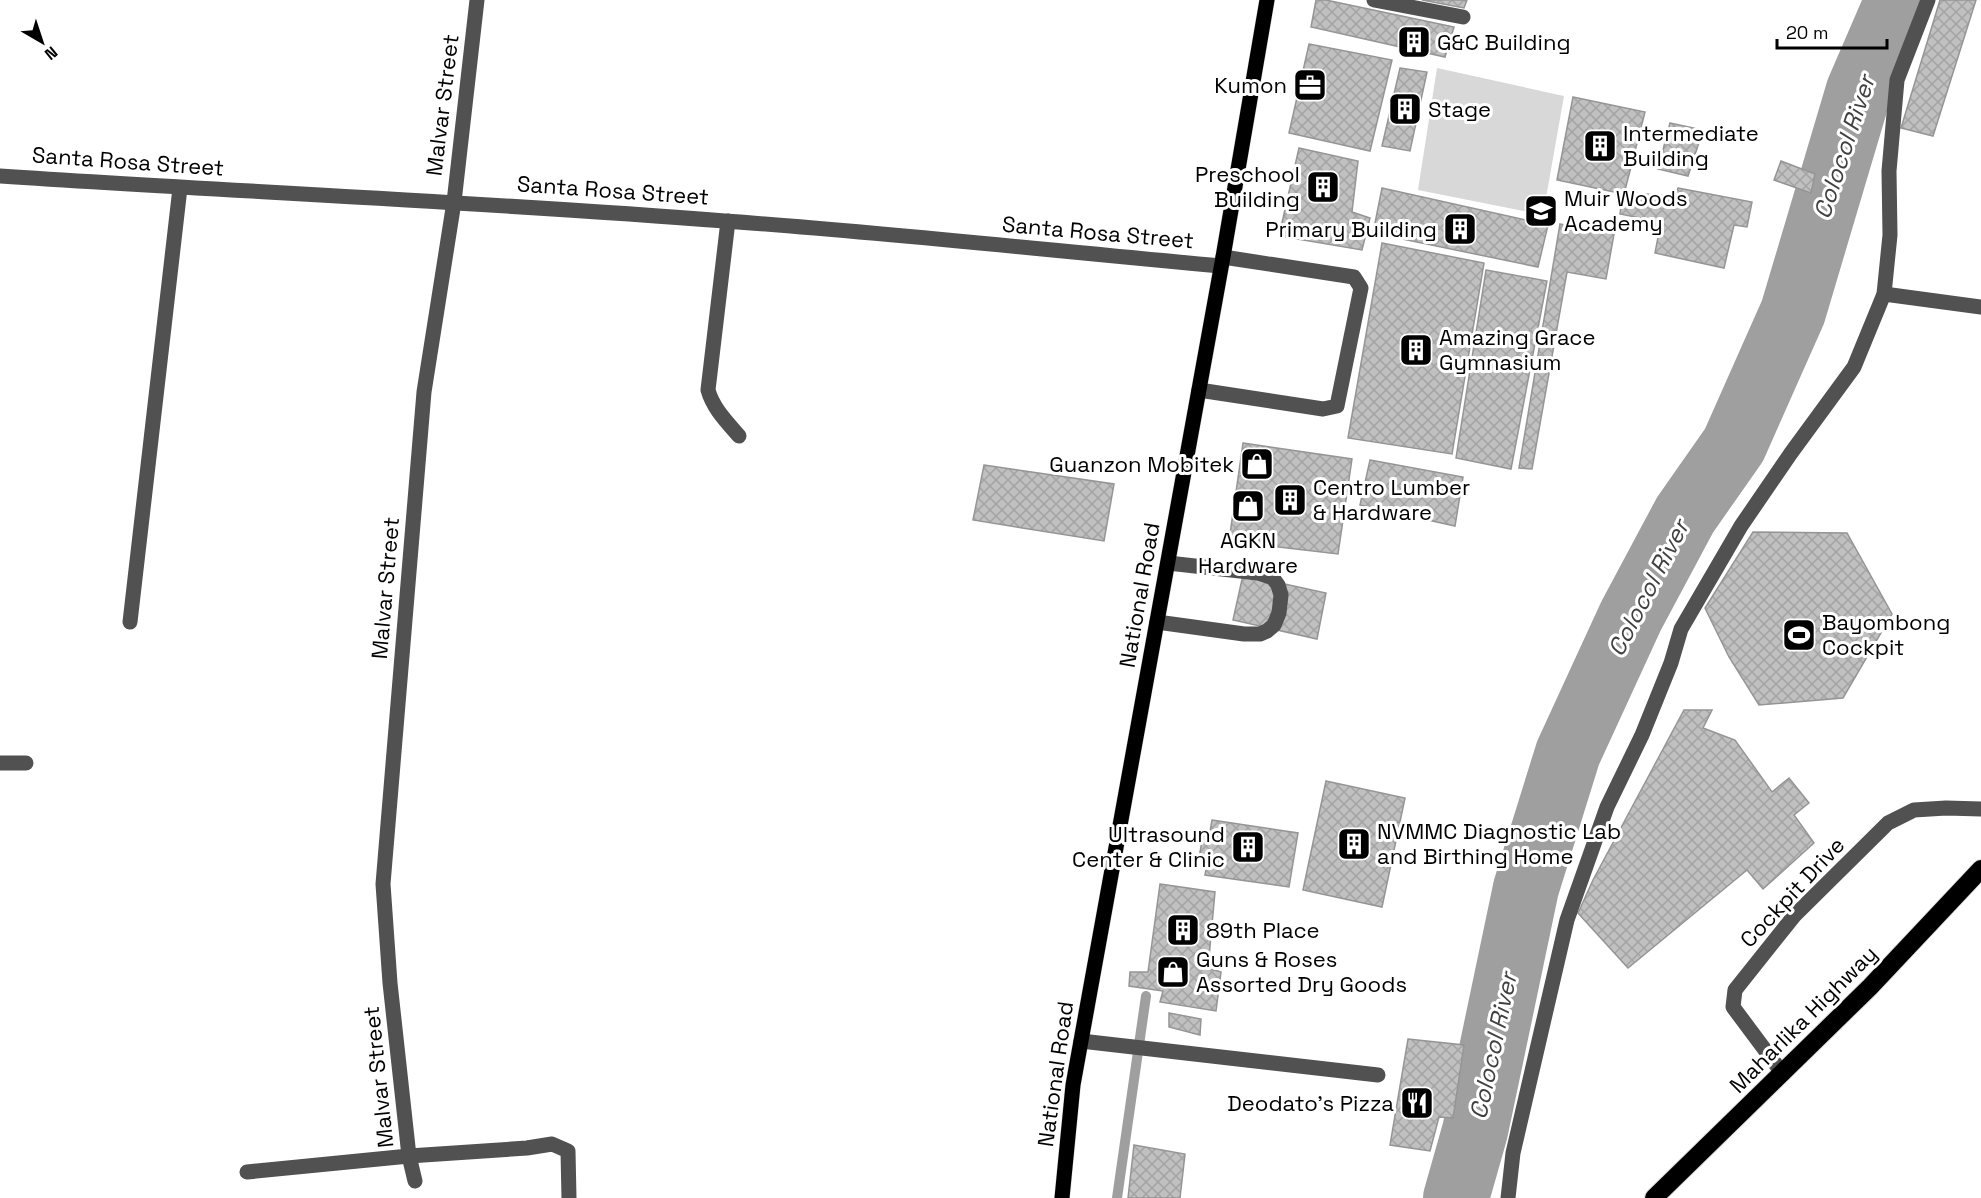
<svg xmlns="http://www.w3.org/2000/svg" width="1981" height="1198" font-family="'Space Grotesk',sans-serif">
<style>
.grass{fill:#d8d8d8}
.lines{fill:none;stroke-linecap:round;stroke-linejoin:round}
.stream{stroke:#9f9f9f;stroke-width:10}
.river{stroke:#9f9f9f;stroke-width:66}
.building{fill:url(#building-cross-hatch);stroke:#959595;stroke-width:1.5}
.major-casing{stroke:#dbdbdb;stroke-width:16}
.highway-casing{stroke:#dbdbdb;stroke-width:20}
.minor{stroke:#515151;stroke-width:15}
.major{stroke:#000;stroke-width:15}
.highway{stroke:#000;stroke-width:18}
.labels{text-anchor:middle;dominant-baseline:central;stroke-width:6;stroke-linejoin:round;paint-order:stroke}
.poi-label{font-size:22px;fill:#000;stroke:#fff;text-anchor:start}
.street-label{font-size:22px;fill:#000;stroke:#fff}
.water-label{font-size:24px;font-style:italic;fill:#404040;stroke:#fff}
</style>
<defs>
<pattern id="building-cross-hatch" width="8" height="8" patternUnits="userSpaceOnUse" patternTransform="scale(1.5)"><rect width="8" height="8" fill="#c0c0c0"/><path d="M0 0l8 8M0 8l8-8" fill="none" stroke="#a3a3a3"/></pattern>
</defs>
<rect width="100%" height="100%" fill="#fff"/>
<!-- grass -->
<path class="grass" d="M 1437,68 L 1564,96 L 1543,215 L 1418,190 Z"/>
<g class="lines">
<!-- stream -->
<path class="stream" d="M 1117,1198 L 1146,996"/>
<!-- river -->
<path class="river" d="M 1456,1198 L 1475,1131 L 1526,888 L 1568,753 L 1631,616 L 1685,515 L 1734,445 L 1793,312 L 1859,90 L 1898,0"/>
</g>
<!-- building -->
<g class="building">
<path d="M 1316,0 L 1326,0 L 1454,27 L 1445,57 L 1311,27 Z"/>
<path d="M 1422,0 L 1467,0 L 1464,8 Z"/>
<path d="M 1940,0 L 1976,0 L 1933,136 L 1901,128 Z"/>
<path d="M 1309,44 L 1392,60 L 1370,151 L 1289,133 Z"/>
<path d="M 1400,68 L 1427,72 L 1410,151 L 1382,146 Z"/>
<path d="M 1573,97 L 1645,112 L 1624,194 L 1557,180 Z"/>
<path d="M 1670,123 L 1703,130 L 1688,176 L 1658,169 Z"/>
<path d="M 1299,148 L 1358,161 L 1352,212 L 1370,218 L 1362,250 L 1279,236 Z"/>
<path d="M 1781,161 L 1815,174 L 1811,193 L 1774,180 Z"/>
<path d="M 1382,188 L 1548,225 L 1538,267 L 1373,233 Z"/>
<path d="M 1678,188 L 1752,202 L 1747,227 L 1734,225 L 1724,268 L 1655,253 L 1659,232 L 1647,231 L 1650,220 L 1620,214 L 1622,199 L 1628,202 L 1631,193 L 1675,196 Z"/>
<path d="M 1560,224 L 1614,234 L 1606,279 L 1567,272 L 1532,469 L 1519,468 Z"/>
<path d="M 1382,243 L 1484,263 L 1452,454 L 1348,438 Z"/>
<path d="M 1486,270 L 1547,281 L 1511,469 L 1456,458 Z"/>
<path d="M 1243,443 L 1352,459 L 1338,554 L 1229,541 Z"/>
<path d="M 1370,460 L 1463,477 L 1455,526 L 1360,505 Z"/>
<path d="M 984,465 L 1114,484 L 1104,541 L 973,520 Z"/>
<path d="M 1753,532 L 1847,533 L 1892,614 L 1843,698 L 1759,705 L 1729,657 L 1705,608 Z"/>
<path d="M 1243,575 L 1326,593 L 1317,639 L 1233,620 Z"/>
<path d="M 1684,710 L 1712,710 L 1703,728 L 1735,740 L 1772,792 L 1789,778 L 1809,803 L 1794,815 L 1814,843 L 1763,889 L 1747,870 L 1628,968 L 1578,913 L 1593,880 Z"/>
<path d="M 1326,781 L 1405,798 L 1382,907 L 1303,890 Z"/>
<path d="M 1212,820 L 1298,833 L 1289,887 L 1205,875 L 1208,858 L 1199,857 L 1203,836 L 1209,837 Z"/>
<path d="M 1160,884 L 1215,892 L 1208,968 L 1221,972 L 1216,1011 L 1160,1002 L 1163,991 L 1129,986 L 1130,972 L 1148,972 Z"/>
<path d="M 1169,1013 L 1201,1019 L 1200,1035 L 1169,1027 Z"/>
<path d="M 1408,1039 L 1464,1045 L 1453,1118 L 1439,1117 L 1430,1151 L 1390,1145 Z"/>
<path d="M 1134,1145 L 1185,1154 L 1180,1198 L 1128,1198 Z"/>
</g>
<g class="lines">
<defs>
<path id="major" d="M 1062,1198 L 1073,1085 L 1223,257 L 1267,0"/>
<path id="highway" d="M 1654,1198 L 1870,987 L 1981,869"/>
</defs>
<!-- major casing -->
<use href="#major" class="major-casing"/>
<!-- highway casing -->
<use href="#highway" class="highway-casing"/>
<!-- minor -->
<g class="minor">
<path d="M 1374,0 L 1463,17"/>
<path d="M 0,176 C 242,192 483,202 725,221 C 891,233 1056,251 1221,266"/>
<path d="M 728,221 L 708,390 C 713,408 726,421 739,436"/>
<path d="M 1884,294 L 1981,307"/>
<path d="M 1199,390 L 1323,409 L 1337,406 L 1361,288 L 1354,277 L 1223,257"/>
<path d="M 130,622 L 180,188"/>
<path d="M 1157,622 L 1244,634 L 1260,634 L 1267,631 L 1274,625 L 1279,613 L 1281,595 L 1278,585 L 1273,578 L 1258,573 L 1168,563"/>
<path d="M 0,763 L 26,763"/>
<path d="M 1081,1041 L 1378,1075"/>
<path d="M 1783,1074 L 1733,1007 L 1735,990 L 1794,916 L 1888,823 L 1914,810 L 1946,808 L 1981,809"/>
<path d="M 247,1172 L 409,1156 L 527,1148 L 552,1144 L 568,1151 L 569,1198"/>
<path d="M 415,1181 L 409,1156 L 390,983 L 383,884 L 424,392 L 454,202 L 477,0"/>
<path d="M 1508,1198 L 1513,1153 L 1567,920 L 1607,807 L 1642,735 L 1671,663 L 1681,629 L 1741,526 L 1791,453 L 1854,367 L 1884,294 L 1890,235 L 1889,171 L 1897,80 L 1928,0"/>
</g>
<!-- major -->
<use href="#major" class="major"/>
<!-- highway -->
<use href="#highway" class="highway"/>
</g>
<!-- icons -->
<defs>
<symbol id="building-square" viewBox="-11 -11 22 22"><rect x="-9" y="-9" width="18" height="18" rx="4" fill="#000" stroke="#fff"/><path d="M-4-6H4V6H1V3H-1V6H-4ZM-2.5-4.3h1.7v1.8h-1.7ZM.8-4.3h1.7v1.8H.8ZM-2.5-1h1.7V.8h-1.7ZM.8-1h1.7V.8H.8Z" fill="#fff"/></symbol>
<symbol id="office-square" viewBox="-11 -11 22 22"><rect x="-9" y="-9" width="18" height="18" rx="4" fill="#000" stroke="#fff"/><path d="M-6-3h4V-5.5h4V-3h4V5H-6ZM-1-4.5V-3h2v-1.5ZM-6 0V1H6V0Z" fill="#fff"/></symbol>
<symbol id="school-square" viewBox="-11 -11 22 22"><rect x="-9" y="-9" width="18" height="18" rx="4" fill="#000" stroke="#fff"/><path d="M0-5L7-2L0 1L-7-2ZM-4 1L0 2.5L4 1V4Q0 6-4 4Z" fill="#fff"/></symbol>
<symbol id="shop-square" viewBox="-11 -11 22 22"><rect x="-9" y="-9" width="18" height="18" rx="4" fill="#000" stroke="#fff"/><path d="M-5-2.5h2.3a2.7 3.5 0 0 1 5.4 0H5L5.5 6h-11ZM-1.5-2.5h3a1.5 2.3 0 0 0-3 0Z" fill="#fff"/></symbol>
<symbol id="stadium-square" viewBox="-11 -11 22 22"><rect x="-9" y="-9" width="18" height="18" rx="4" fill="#000" stroke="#fff"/><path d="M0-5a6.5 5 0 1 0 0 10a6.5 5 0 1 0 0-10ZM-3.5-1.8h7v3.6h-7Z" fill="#fff"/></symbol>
<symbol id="restaurant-square" viewBox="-11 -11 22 22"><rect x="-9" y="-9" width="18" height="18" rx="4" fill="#000" stroke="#fff"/><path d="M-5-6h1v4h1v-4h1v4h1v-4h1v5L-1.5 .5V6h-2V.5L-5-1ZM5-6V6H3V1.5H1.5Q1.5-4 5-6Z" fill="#fff"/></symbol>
</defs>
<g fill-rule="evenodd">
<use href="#building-square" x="1395" y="23" width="38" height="38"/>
<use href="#office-square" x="1291" y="66" width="38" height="38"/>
<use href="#building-square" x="1386" y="90" width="38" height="38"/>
<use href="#building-square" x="1581" y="127" width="38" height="38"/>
<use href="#building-square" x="1304" y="168" width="38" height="38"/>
<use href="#school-square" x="1522" y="192" width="38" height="38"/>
<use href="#building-square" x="1441" y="210" width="38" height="38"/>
<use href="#building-square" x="1397" y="331" width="38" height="38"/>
<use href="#shop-square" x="1238" y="445" width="38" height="38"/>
<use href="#building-square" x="1271" y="481" width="38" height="38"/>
<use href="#shop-square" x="1229" y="487" width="38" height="38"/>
<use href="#stadium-square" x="1780" y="616" width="38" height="38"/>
<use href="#building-square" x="1335" y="825" width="38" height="38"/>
<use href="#building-square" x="1229" y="828" width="38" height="38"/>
<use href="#building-square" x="1164" y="911" width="38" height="38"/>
<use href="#shop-square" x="1154" y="953" width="38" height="38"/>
<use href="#restaurant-square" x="1398" y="1084" width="38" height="38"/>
</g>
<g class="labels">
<!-- poi labels -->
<g class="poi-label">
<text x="1437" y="42">G&amp;C Building</text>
<text x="1287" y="85" text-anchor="end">Kumon</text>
<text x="1428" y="109">Stage</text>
<text x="1623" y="133">Intermediate<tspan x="1623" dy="25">Building</tspan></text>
<text x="1300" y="174" text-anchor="end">Preschool<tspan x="1300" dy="25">Building</tspan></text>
<text x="1564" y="198">Muir Woods<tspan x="1564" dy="25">Academy</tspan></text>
<text x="1437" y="229" text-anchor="end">Primary Building</text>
<text x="1439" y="337">Amazing Grace<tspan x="1439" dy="25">Gymnasium</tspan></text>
<text x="1234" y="464" text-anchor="end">Guanzon Mobitek</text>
<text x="1313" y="487">Centro Lumber<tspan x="1313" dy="25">&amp; Hardware</tspan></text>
<text x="1248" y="540" text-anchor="middle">AGKN<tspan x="1248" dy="25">Hardware</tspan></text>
<text x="1822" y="622">Bayombong<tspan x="1822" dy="25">Cockpit</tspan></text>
<text x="1377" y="831">NVMMC Diagnostic Lab<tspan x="1377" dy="25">and Birthing Home</tspan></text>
<text x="1225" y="834" text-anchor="end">Ultrasound<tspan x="1225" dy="25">Center &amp; Clinic</tspan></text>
<text x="1206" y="930">89th Place</text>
<text x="1196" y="959">Guns &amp; Roses<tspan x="1196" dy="25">Assorted Dry Goods</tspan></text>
<text x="1394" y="1103" text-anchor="end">Deodato's Pizza</text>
</g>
<!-- street labels -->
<g class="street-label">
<text transform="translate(442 105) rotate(-83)">Malvar Street</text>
<text transform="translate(128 161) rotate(4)">Santa Rosa Street</text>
<text transform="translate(613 190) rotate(4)">Santa Rosa Street</text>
<text transform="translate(1098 232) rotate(5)">Santa Rosa Street</text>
<text transform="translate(385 588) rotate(-85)">Malvar Street</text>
<text transform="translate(1139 595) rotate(-80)">National Road</text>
<text transform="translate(1792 892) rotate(-47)">Cockpit Drive</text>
<text transform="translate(1803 1019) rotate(-45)">Maharlika Highway</text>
<text transform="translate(1055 1074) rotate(-82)">National Road</text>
<text transform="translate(378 1077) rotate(-96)">Malvar Street</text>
</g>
<!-- water labels -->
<g class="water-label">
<text transform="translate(1844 147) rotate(-72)">Colocol River</text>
<text transform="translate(1648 588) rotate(-63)">Colocol River</text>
<text transform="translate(1493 1046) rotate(-78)">Colocol River</text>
</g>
</g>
<!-- north arrow -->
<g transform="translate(42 42) rotate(141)" stroke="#ffffff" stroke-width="4.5" paint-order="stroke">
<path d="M0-4.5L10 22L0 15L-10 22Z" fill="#000000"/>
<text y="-9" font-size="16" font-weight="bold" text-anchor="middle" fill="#000000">N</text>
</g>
<!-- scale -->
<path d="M1777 39v9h110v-9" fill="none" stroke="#000000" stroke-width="3"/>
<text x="1786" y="39" font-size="18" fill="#000000" stroke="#ffffff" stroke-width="4.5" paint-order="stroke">20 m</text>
</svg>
